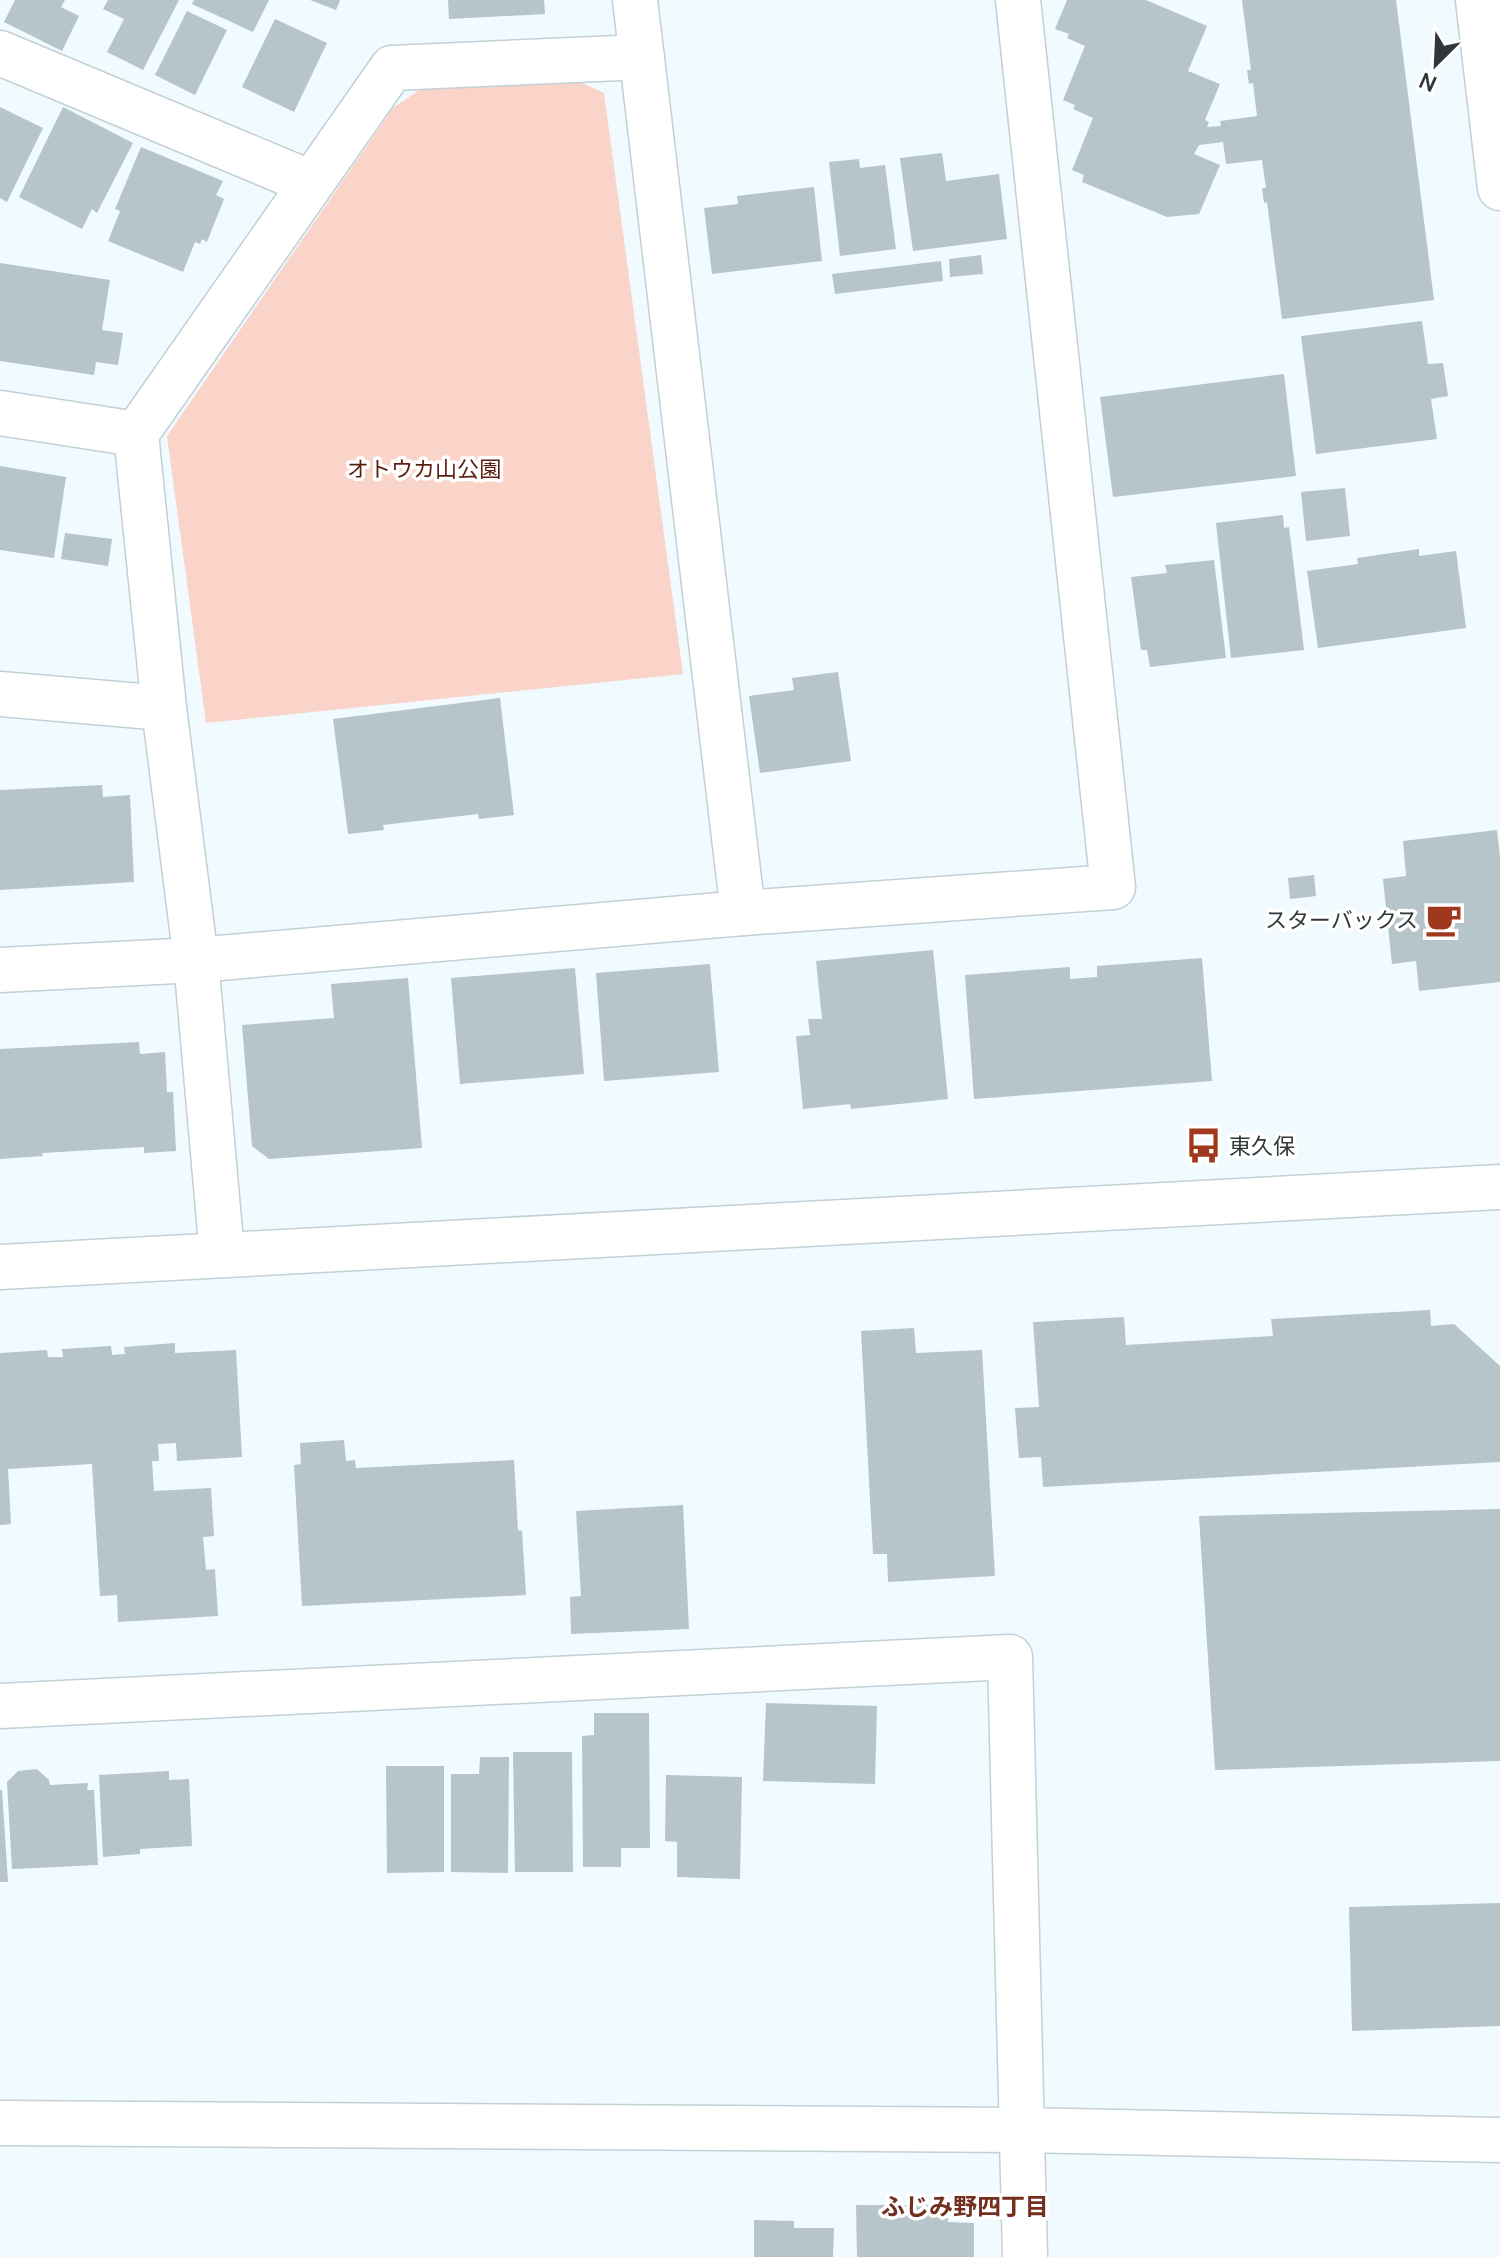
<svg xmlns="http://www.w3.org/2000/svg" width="1500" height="2257" font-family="Manrope,'Noto Sans JP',sans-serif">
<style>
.green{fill:#fad3c9}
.building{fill:#b5c5ca}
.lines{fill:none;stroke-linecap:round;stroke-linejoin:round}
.street-casing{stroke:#c1d1d6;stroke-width:47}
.secondary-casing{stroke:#c1d1d6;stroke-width:47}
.street{stroke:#fff;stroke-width:44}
.secondary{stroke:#fff;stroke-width:44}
.labels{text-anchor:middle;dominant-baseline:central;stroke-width:7;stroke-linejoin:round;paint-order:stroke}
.park-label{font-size:22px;fill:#5c1e0f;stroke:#fff}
.poi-label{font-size:22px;fill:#313739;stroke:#fff;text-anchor:end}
.neighbourhood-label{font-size:24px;font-weight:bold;fill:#732f1f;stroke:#fff}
</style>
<rect width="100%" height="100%" fill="#f1fafe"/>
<!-- green -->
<path class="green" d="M 569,77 L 604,93 L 683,674 L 206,723 L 167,436 L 393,108 L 425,86 Z"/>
<!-- building -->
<g class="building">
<path d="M 15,0 L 65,0 L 61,7 L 79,16 L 62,51 L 4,22 Z"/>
<path d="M 108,0 L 179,0 L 143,70 L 107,52 L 124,19 L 103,9 Z"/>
<path d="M 194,0 L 269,0 L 253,32 L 192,4 Z"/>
<path d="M 310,0 L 340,0 L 336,10 Z"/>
<path d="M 448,0 L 544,0 L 545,14 L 449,19 Z"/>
<path d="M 1067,0 L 1146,0 L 1207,26 L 1188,71 L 1220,84 L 1205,120 L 1209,122 L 1207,127 L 1221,126 L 1220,121 L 1257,116 L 1253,83 L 1249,84 L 1247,70 L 1251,70 L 1242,0 L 1396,0 L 1434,300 L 1282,319 L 1267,202 L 1264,203 L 1262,188 L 1266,188 L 1262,160 L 1226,164 L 1223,142 L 1199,145 L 1194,154 L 1220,165 L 1199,214 L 1167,217 L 1082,182 L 1084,175 L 1072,170 L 1093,118 L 1073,109 L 1075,105 L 1063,100 L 1085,46 L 1067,38 L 1069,34 L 1055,29 Z"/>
<path d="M 187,11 L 227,30 L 195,95 L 155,75 Z"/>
<path d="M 275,19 L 327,43 L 294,112 L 242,87 Z"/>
<path d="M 0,107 L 43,128 L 7,202 L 0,198 Z"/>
<path d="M 63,107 L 133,143 L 97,213 L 92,209 L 82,229 L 19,197 Z"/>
<path d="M 141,147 L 223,181 L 216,195 L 224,199 L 207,242 L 202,239 L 200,244 L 195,242 L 183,272 L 108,241 L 120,211 L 115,209 Z"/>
<path d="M 942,153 L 946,181 L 999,174 L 1007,239 L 913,251 L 900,158 Z"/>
<path d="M 859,159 L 860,168 L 885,165 L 896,249 L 840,256 L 829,162 Z"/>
<path d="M 814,187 L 822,261 L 712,274 L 704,208 L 738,204 L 737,196 Z"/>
<path d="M 981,255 L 983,274 L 950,277 L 949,259 Z"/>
<path d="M 941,261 L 943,281 L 835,294 L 832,274 Z"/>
<path d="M 0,263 L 110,280 L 102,330 L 123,333 L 118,365 L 96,362 L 94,375 L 0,361 Z"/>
<path d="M 1422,321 L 1428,364 L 1443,363 L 1448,396 L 1431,399 L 1437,439 L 1316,454 L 1301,336 Z"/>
<path d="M 1284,374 L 1296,476 L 1113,497 L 1100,397 Z"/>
<path d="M 0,466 L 66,477 L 54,558 L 0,550 Z"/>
<path d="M 1345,488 L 1350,536 L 1306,541 L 1301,492 Z"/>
<path d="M 1283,515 L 1284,528 L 1289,527 L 1304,650 L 1231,658 L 1216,523 Z"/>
<path d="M 65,533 L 112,539 L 108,566 L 61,559 Z"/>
<path d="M 1419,549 L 1419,556 L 1456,551 L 1466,628 L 1318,648 L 1307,571 L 1358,564 L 1357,558 Z"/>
<path d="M 1214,560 L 1226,658 L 1150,667 L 1147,650 L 1141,650 L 1131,577 L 1167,573 L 1165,565 Z"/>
<path d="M 838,672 L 851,761 L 760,773 L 749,696 L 794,690 L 792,678 Z"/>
<path d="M 500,698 L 514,815 L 479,819 L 478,814 L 383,825 L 384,830 L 348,834 L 333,719 Z"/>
<path d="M 102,785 L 103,797 L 130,795 L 134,882 L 0,890 L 0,790 Z"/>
<path d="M 1497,830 L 1500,857 L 1500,982 L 1419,991 L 1416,961 L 1392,964 L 1383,879 L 1406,876 L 1403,841 Z"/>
<path d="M 1314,875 L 1316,896 L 1290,899 L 1288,878 Z"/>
<path d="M 933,950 L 948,1099 L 851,1109 L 850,1104 L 803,1109 L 796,1036 L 810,1035 L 808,1019 L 822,1019 L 816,961 Z"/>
<path d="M 1202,958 L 1212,1081 L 974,1099 L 965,975 L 1070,967 L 1070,979 L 1097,977 L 1097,966 Z"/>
<path d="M 710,964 L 719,1072 L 604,1081 L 596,973 Z"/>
<path d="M 575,968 L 584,1074 L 460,1084 L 451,978 Z"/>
<path d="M 408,978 L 422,1148 L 269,1159 L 252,1146 L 242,1025 L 334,1018 L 331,984 Z"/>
<path d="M 139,1042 L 140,1054 L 165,1052 L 167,1092 L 173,1092 L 176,1151 L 144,1153 L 144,1147 L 42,1153 L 43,1156 L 0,1159 L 0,1049 Z"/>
<path d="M 1430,1310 L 1431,1326 L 1454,1324 L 1500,1366 L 1500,1462 L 1043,1487 L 1041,1457 L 1019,1458 L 1015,1408 L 1039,1407 L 1033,1322 L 1124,1317 L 1126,1345 L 1273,1336 L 1271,1319 Z"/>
<path d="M 914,1328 L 916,1353 L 982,1350 L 995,1576 L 888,1582 L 887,1554 L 873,1554 L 861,1331 Z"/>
<path d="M 175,1343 L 175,1353 L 236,1350 L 242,1457 L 177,1461 L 176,1443 L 158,1444 L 159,1461 L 152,1461 L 154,1491 L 211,1488 L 214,1536 L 203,1537 L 206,1570 L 215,1569 L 218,1616 L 118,1622 L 117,1595 L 100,1596 L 92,1464 L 8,1469 L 11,1524 L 0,1525 L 0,1353 L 47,1350 L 48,1357 L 63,1357 L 62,1349 L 111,1346 L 112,1355 L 125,1354 L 124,1347 Z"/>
<path d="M 344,1440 L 346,1461 L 355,1460 L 356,1468 L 514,1460 L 518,1530 L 522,1531 L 526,1595 L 302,1606 L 294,1465 L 301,1464 L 300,1443 Z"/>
<path d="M 683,1505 L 689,1629 L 571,1634 L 570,1597 L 581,1596 L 576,1511 Z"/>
<path d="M 1500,1509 L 1500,1761 L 1215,1770 L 1199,1516 Z"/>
<path d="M 766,1703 L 877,1706 L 875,1784 L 763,1781 Z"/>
<path d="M 594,1713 L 649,1713 L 650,1848 L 621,1848 L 621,1867 L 583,1867 L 582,1736 L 594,1735 Z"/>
<path d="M 513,1752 L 572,1752 L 573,1872 L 515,1872 Z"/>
<path d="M 480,1757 L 509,1757 L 508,1873 L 451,1872 L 451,1774 L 479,1774 Z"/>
<path d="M 386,1766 L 444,1766 L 444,1872 L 387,1873 Z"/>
<path d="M 37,1769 L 49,1780 L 50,1785 L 88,1783 L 87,1790 L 94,1790 L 98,1865 L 12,1869 L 7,1782 L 18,1771 Z"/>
<path d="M 169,1771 L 169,1780 L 189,1779 L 192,1846 L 140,1849 L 140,1854 L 103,1857 L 99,1775 Z"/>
<path d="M 666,1775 L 742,1777 L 740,1879 L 677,1877 L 677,1842 L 665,1841 Z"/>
<path d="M 0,1790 L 2,1790 L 8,1882 L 0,1882 Z"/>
<path d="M 1500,1903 L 1500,2026 L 1352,2031 L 1349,1907 Z"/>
<path d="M 856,2205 L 947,2205 L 948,2222 L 974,2223 L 974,2257 L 857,2257 Z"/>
<path d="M 754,2220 L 794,2221 L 794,2228 L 834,2228 L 833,2257 L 754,2257 Z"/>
</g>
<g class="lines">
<defs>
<g id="street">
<path d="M 635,0 L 743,913"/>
<path d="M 0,53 L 311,183"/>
<path d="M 0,413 L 136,434"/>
<path d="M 0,694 L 164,708"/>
<path d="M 0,970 L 196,960 L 743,913 L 1113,887 L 1018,0"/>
<path d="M 222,1254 L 196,960 L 164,708 L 136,434 L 392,68 L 642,57"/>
<path d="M 0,1706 L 1010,1657 L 1025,2257"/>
<path d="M 0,2123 L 1022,2130 L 1500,2140"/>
</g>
<g id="secondary">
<path d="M 1478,0 L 1500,188"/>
<path d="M 0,1267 L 1500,1187"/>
</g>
</defs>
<!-- street casing -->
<use href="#street" class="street-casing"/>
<!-- secondary casing -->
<use href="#secondary" class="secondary-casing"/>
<!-- street -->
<use href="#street" class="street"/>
<!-- secondary -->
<use href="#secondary" class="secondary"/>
</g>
<!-- icons -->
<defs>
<symbol id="cafe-bare" viewBox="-9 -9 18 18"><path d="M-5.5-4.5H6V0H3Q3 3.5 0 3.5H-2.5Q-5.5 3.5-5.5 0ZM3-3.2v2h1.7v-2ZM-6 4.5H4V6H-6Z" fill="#a0381e" stroke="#fff" stroke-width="2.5" paint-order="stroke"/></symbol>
<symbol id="bus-bare" viewBox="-9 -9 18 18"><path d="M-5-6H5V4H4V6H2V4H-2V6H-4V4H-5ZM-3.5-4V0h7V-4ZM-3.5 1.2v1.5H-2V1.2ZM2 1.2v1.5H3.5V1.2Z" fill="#a0381e" stroke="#fff" stroke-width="2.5" paint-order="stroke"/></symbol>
</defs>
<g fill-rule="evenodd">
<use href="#cafe-bare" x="1418" y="894" width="51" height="51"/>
<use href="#bus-bare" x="1178" y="1120" width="51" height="51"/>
</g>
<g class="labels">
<!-- park labels -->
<g class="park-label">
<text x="424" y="469">オトウカ山公園</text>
</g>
<!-- poi labels -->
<g class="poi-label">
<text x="1418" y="920">スターバックス</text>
<text x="1229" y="1146" text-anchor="start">東久保</text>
</g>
<!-- neighbourhood labels -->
<g class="neighbourhood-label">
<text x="965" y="2205">ふじみ野四丁目</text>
</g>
</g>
<!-- north arrow -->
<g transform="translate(1436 64) rotate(204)" stroke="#ffffff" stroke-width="6" paint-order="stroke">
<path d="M0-6L14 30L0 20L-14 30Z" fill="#313739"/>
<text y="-12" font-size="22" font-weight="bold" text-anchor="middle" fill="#313739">N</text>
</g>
</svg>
